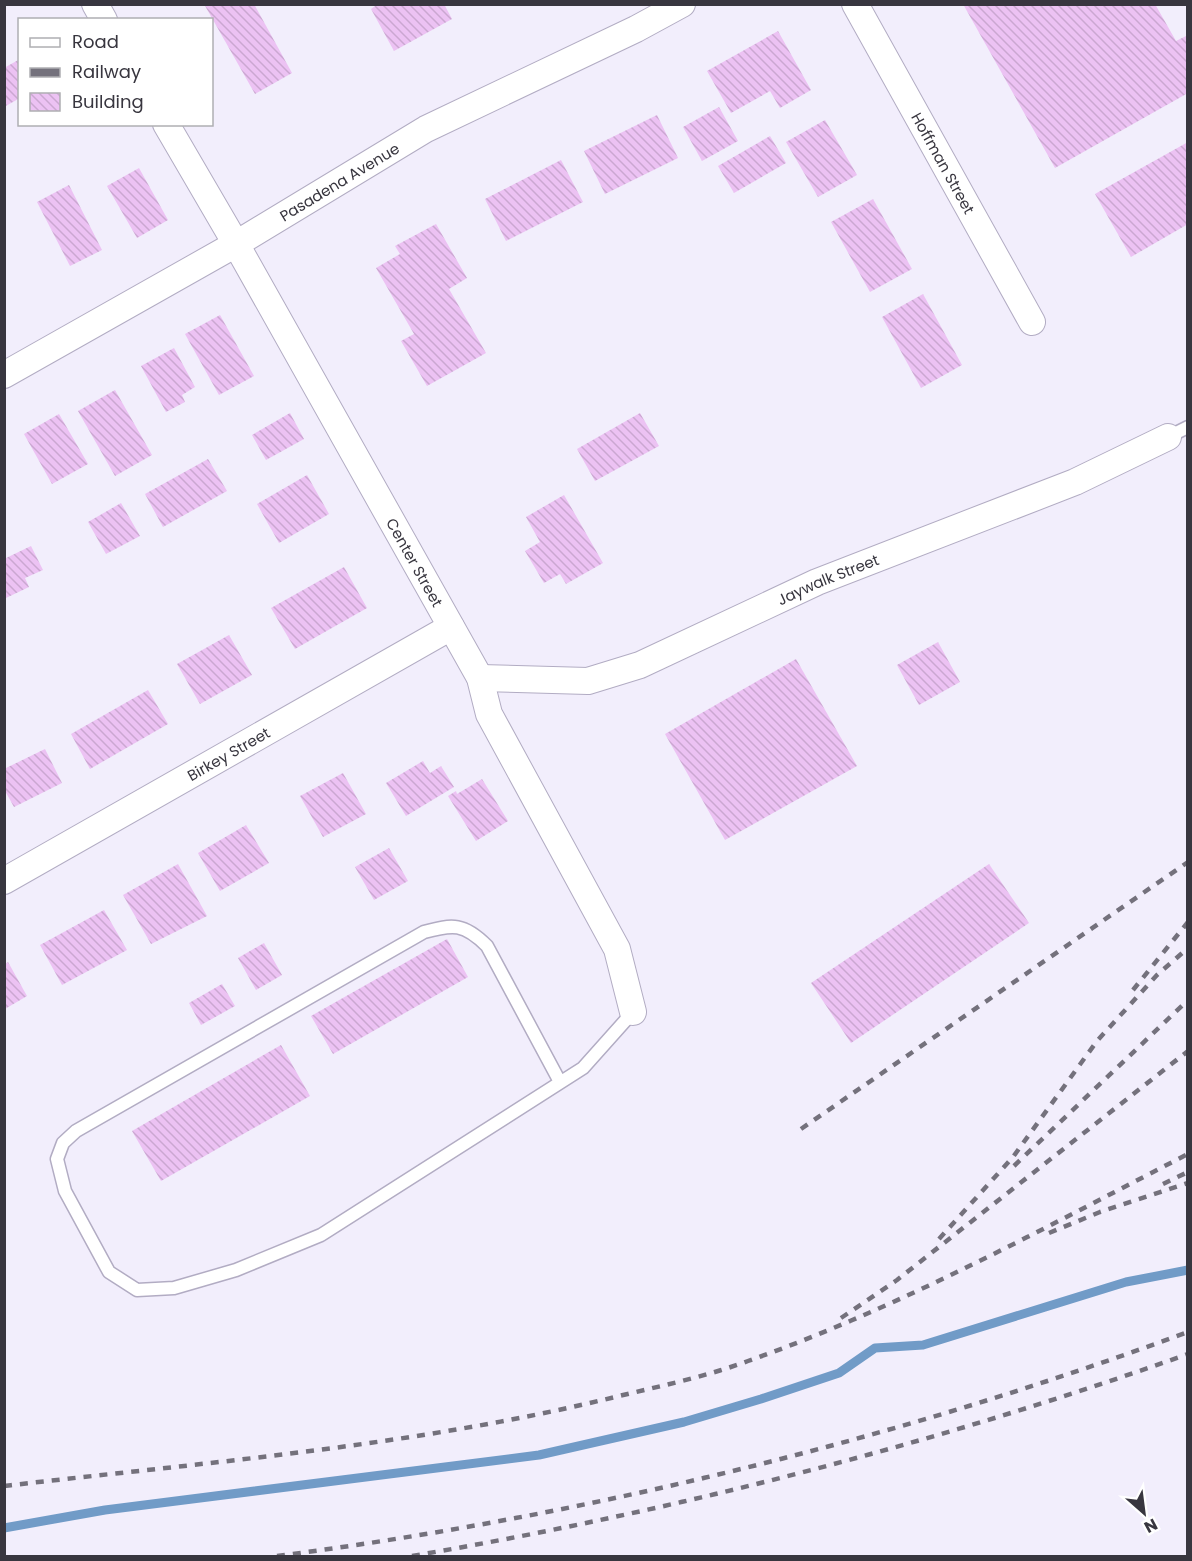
<svg xmlns="http://www.w3.org/2000/svg" width="1192" height="1561" font-family="Poppins,sans-serif">
<style>
.lines{fill:none;stroke-linecap:round;stroke-linejoin:round}
.stream{stroke:#719bc7;stroke-width:9}
.building{fill:url(#building-back-hatch)}
.service-casing{stroke:#b2acc3;stroke-width:15}
.minor-casing{stroke:#b2acc3;stroke-width:28}
.service{stroke:#fff;stroke-width:12}
.minor{stroke:#fff;stroke-width:26}
.rail{stroke:#74717c;stroke-width:4.5;stroke-dasharray:8 8;stroke-linecap:butt}
.labels{text-anchor:middle;dominant-baseline:central;stroke-width:5;stroke-linejoin:round;paint-order:stroke}
.street-label{font-size:15px;fill:#38363f;stroke:#fff}
</style>
<defs>
<pattern id="building-back-hatch" width="6" height="6" patternUnits="userSpaceOnUse" patternTransform="scale(1.5)"><rect width="6" height="6" fill="#ecc2f3"/><path d="M-1 5l2 2M0 0l6 6M5-1l2 2" fill="none" stroke="#cba7d1"/></pattern>
</defs>
<rect width="100%" height="100%" fill="#f2eefc"/>
<g class="lines">
<!-- stream -->
<path class="stream" d="M 4,1528 L 105,1510 L 539,1455 L 684,1422 L 761,1399 L 839,1373 L 875,1348 L 923,1345 L 1126,1282 L 1188,1270"/>
</g>
<!-- building -->
<g class="building">
<path d="M 204,4 L 254,4 L 292,73 L 255,94 Z"/>
<path d="M 378,4 L 444,4 L 452,19 L 394,51 L 371,9 Z"/>
<path d="M 963,4 L 1155,4 L 1176,41 L 1188,35 L 1188,93 L 1055,168 Z"/>
<path d="M 778,31 L 811,90 L 780,108 L 770,91 L 731,113 L 707,71 Z"/>
<path d="M 20,59 L 20,98 L 4,107 L 4,68 Z"/>
<path d="M 719,107 L 738,141 L 702,161 L 683,127 Z"/>
<path d="M 657,115 L 678,158 L 605,194 L 584,151 Z"/>
<path d="M 825,120 L 857,175 L 818,197 L 786,142 Z"/>
<path d="M 770,136 L 786,163 L 734,193 L 718,166 Z"/>
<path d="M 1188,142 L 1188,224 L 1131,257 L 1095,194 Z"/>
<path d="M 561,160 L 583,202 L 506,241 L 485,199 Z"/>
<path d="M 139,168 L 168,220 L 137,238 L 107,186 Z"/>
<path d="M 69,185 L 102,250 L 70,266 L 37,202 Z"/>
<path d="M 873,199 L 912,269 L 870,292 L 831,222 Z"/>
<path d="M 436,224 L 467,278 L 449,289 L 486,353 L 427,386 L 401,341 L 414,334 L 376,268 L 400,254 L 395,246 Z"/>
<path d="M 923,294 L 962,365 L 921,388 L 882,317 Z"/>
<path d="M 220,315 L 254,376 L 219,395 L 185,334 Z"/>
<path d="M 174,348 L 195,387 L 182,395 L 185,402 L 166,412 L 141,366 Z"/>
<path d="M 115,390 L 152,455 L 115,476 L 78,411 Z"/>
<path d="M 290,413 L 304,439 L 266,460 L 252,435 Z"/>
<path d="M 640,413 L 659,446 L 595,481 L 577,449 Z"/>
<path d="M 59,414 L 88,464 L 52,484 L 24,434 Z"/>
<path d="M 208,459 L 227,491 L 163,527 L 145,494 Z"/>
<path d="M 307,475 L 329,514 L 279,543 L 257,504 Z"/>
<path d="M 564,495 L 603,563 L 566,584 L 560,574 L 544,583 L 525,551 L 540,542 L 526,517 Z"/>
<path d="M 121,503 L 140,536 L 106,554 L 88,522 Z"/>
<path d="M 31,546 L 43,570 L 25,578 L 29,587 L 6,598 L 4,559 Z"/>
<path d="M 344,567 L 367,608 L 295,649 L 271,608 Z"/>
<path d="M 229,635 L 252,675 L 200,704 L 177,664 Z"/>
<path d="M 938,642 L 960,682 L 919,705 L 897,665 Z"/>
<path d="M 796,659 L 857,766 L 725,840 L 665,734 Z"/>
<path d="M 148,690 L 168,724 L 90,769 L 71,734 Z"/>
<path d="M 45,749 L 62,783 L 14,807 L 4,789 L 4,769 Z"/>
<path d="M 423,761 L 430,773 L 441,766 L 454,787 L 406,816 L 386,783 Z"/>
<path d="M 343,773 L 366,814 L 323,837 L 300,796 Z"/>
<path d="M 482,779 L 508,821 L 476,841 L 448,796 L 456,791 L 457,794 Z"/>
<path d="M 246,825 L 269,863 L 220,891 L 198,853 Z"/>
<path d="M 389,848 L 408,881 L 374,900 L 355,867 Z"/>
<path d="M 178,864 L 207,916 L 151,944 L 123,895 Z"/>
<path d="M 989,864 L 1029,923 L 851,1043 L 811,983 Z"/>
<path d="M 104,910 L 127,950 L 62,985 L 40,945 Z"/>
<path d="M 447,939 L 468,977 L 333,1054 L 311,1016 Z"/>
<path d="M 264,943 L 282,975 L 256,990 L 238,958 Z"/>
<path d="M 8,962 L 27,996 L 5,1009 L 5,964 Z"/>
<path d="M 222,984 L 235,1006 L 201,1025 L 189,1003 Z"/>
<path d="M 281,1045 L 310,1096 L 161,1181 L 132,1131 Z"/>
</g>
<g class="lines">
<defs>
<g id="service">
<path d="M 1168,437 L 1188,427"/>
<path d="M 560,1082 L 487,946 C 464,923 453,924 424,932 L 76,1131 L 63,1143 L 57,1159 L 65,1191 L 109,1272 L 137,1290 L 174,1288 L 236,1270 L 321,1235 L 583,1068 L 633,1012"/>
</g>
<g id="minor">
<path d="M 95,4 L 104,20"/>
<path id="s1" d="M 855,4 L 1032,322"/>
<path id="s2" d="M 166,124 L 236,244 L 480,678 L 489,714 L 617,949 L 633,1012"/>
<path id="s3" d="M 4,375 L 236,244 L 426,129 L 636,29 L 682,4"/>
<path id="s4" d="M 480,678 L 588,681 L 640,665 L 817,582 L 1075,482 L 1168,437"/>
<path id="s5" d="M 4,881 L 451,627"/>
</g>
</defs>
<!-- service casing -->
<use href="#service" class="service-casing"/>
<!-- minor casing -->
<use href="#minor" class="minor-casing"/>
<!-- service -->
<use href="#service" class="service"/>
<!-- minor -->
<use href="#minor" class="minor"/>
<!-- rail -->
<g class="rail">
<path d="M 1133,990 L 1188,922"/>
<path d="M 801,1129 L 1188,862"/>
<path d="M 1014,1166 L 1188,1000"/>
<path d="M 1163,1184 L 1188,1172"/>
<path d="M 1049,1233 L 1100,1212 L 1188,1183"/>
<path d="M 939,1239 L 1013,1157 L 1097,1041 L 1157,975 L 1188,948"/>
<path d="M 841,1318 L 897,1280 L 1188,1051"/>
<path d="M 4,1486 C 209,1462 415,1446 615,1397 C 660,1386 705,1377 748,1361 C 901,1307 1044,1228 1188,1154"/>
<path d="M 277,1556 C 587,1516 895,1440 1188,1332"/>
<path d="M 412,1556 C 676,1511 935,1444 1188,1354"/>
</g>
</g>
<g class="labels">
<!-- street labels -->
<g class="street-label">
<text stroke="none"><textPath href="#s1" startOffset="182">Hoffman Street</textPath></text>
<text stroke="none"><textPath href="#s3" startOffset="387">Pasadena Avenue</textPath></text>
<text stroke="none"><textPath href="#s2" startOffset="504">Center Street</textPath></text>
<text stroke="none"><textPath href="#s4" startOffset="369">Jaywalk Street</textPath></text>
<text stroke="none"><textPath href="#s5" startOffset="258">Birkey Street</textPath></text>
</g>
</g>
<!-- border -->
<rect width="1192" height="1561" fill="none" stroke="#38363f" stroke-width="12"/>
<!-- legend -->
<rect x="18" y="18" width="195" height="108" fill="#ffffff" stroke="#afafb2" stroke-width="1.5"/>
<rect x="30" y="38" width="30" height="9" fill="#ffffff" stroke="#afafb2" stroke-width="1.5"/>
<text x="72" y="48" font-size="18" fill="#38363f">Road</text>
<rect x="30" y="68" width="30" height="9" fill="#74717c" stroke="#afafb2" stroke-width="1.5"/>
<text x="72" y="78" font-size="18" fill="#38363f">Railway</text>
<rect x="30" y="93" width="30" height="18" fill="url(#building-back-hatch)" stroke="#afafb2" stroke-width="1.5"/>
<text x="72" y="108" font-size="18" fill="#38363f">Building</text>
<!-- north arrow -->
<g transform="translate(1144 1513) rotate(152)" stroke="#ffffff" stroke-width="4.5" paint-order="stroke">
<path d="M0-4.5L10 22L0 15L-10 22Z" fill="#38363f"/>
<text y="-9" font-size="16" font-weight="bold" text-anchor="middle" fill="#38363f">N</text>
</g>
</svg>
